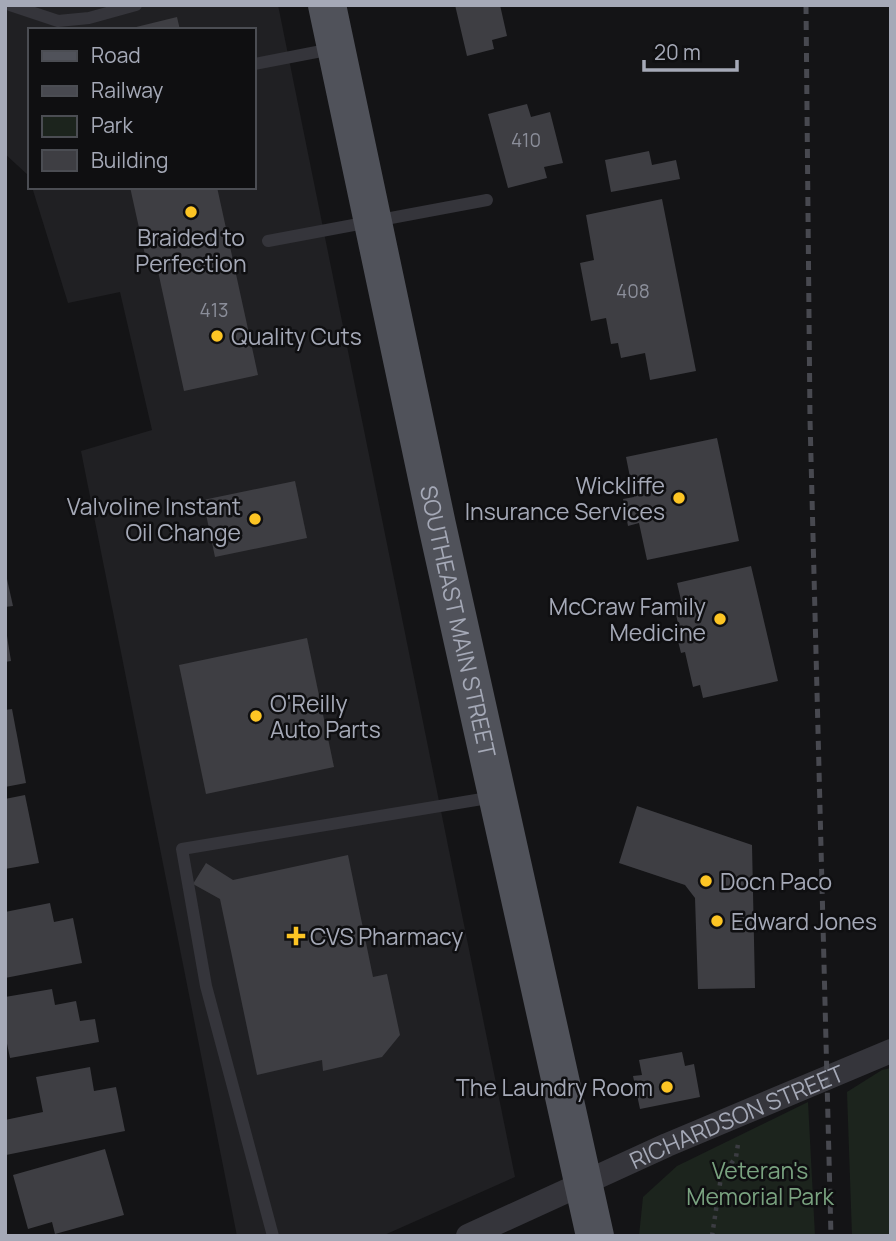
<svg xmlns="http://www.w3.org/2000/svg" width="896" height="1241" font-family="Manrope,sans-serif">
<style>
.built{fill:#202023}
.green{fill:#1c241d}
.building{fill:#3e3e43}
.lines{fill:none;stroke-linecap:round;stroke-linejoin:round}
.path{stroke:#3b3c42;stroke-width:4.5;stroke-dasharray:3.5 5;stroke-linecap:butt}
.lane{stroke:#35353b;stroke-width:12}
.street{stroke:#35353b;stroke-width:24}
.primary{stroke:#50525a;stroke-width:38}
.rail{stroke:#484950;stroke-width:5;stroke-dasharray:9 7;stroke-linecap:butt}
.poi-dot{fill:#fdc524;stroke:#0f0f11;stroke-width:2.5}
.labels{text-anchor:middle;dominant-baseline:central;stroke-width:5;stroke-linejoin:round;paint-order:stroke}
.number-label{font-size:19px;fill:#8b8e9a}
.poi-label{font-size:23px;fill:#a5a9b7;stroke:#0f0f11;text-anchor:start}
.street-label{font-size:23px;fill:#a5a9b7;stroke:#0f0f11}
.park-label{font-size:23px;fill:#7aa380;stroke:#0f0f11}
</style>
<rect width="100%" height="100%" fill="#141416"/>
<!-- built -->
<path class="built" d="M 5,5 L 278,5 L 515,1177 L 382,1236 L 237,1236 L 81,451 L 152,430 L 120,292 L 68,303 L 32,187 L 254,187 L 254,30 L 30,30 L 30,181 L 28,175 L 5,154 Z"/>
<!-- green -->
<g class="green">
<path d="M 891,1068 L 891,1236 L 852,1236 L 847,1092 L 882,1070 Z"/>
<path d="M 808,1102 L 815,1236 L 639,1236 L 643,1197 L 677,1166 Z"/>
</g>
<!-- building -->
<g class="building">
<path d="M 455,5 L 500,5 L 507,36 L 492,40 L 494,49 L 467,56 Z"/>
<path d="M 177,17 L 180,30 L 128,30 L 128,29 Z"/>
<path d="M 527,104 L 531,117 L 550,112 L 563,163 L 544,167 L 547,178 L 508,188 L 488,114 Z"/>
<path d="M 649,151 L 652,165 L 676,160 L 680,179 L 611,192 L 605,160 Z"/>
<path d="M 130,187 L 217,187 L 258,375 L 184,391 L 156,262 L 147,264 Z"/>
<path d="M 662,199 L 696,371 L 650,380 L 645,353 L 621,358 L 618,343 L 611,344 L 606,318 L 591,321 L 580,263 L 594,260 L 586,215 Z"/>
<path d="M 717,438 L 739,541 L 647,560 L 639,523 L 628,526 L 623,499 L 634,497 L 626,457 Z"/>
<path d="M 295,481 L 307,538 L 215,557 L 203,500 Z"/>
<path d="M 751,566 L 778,681 L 703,698 L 700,685 L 693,687 L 685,652 L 681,653 L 677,637 L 681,637 L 673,601 L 681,600 L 677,583 Z"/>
<path d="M 5,570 L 13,606 L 5,607 Z"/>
<path d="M 7,636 L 11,661 L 5,662 L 5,637 Z"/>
<path d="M 307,638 L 334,767 L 206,794 L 179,665 Z"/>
<path d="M 12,709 L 26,783 L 5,787 L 5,710 Z"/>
<path d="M 25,795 L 39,863 L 5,869 L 5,799 Z"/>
<path d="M 637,806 L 752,845 L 755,988 L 698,989 L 695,898 L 685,885 L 619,863 Z"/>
<path d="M 348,855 L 373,977 L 387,974 L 400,1035 L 382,1057 L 323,1071 L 322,1060 L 257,1075 L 220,899 L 193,884 L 206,863 L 233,880 Z"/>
<path d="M 50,903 L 54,922 L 73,918 L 82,963 L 5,978 L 5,912 Z"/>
<path d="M 52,989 L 55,1005 L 76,1001 L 80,1021 L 95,1019 L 99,1042 L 10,1058 L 5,1034 L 5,997 Z"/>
<path d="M 682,1052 L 685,1066 L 694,1064 L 700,1097 L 640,1109 L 633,1076 L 642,1075 L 639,1060 Z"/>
<path d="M 90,1067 L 94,1091 L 116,1087 L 125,1131 L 6,1155 L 5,1120 L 43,1112 L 36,1077 Z"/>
<path d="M 105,1149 L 124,1215 L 55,1234 L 52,1222 L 28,1229 L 13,1175 Z"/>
</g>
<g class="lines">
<!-- path -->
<path class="path" d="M 712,1236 L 721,1177 L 736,1157 L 738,1144"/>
<!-- lane -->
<g class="lane">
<path d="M 10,5 L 58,21 L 89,18 L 136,5"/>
<path d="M 254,64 L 332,49"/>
<path d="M 268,241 L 487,200"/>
<path d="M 273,1236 L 206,986 L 182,849 L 494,797"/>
</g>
<!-- street -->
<path class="street" id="s1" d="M 468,1236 L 667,1145 L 891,1051"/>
<!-- primary -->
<path class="primary" id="s2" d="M 327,5 L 437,525 L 595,1236"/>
<!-- rail -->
<path class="rail" d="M 806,5 L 810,419 L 831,1236"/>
</g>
<!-- markers -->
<g class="poi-dot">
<circle cx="191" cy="212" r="7"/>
<circle cx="217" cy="336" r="7"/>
<circle cx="679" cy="498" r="7"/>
<circle cx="255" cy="519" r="7"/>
<circle cx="720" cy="619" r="7"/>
<circle cx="256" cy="716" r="7"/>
<circle cx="706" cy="881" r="7"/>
<circle cx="717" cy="921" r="7"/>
<path d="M292.5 925.5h7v7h7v7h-7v7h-7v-7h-7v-7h7z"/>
<circle cx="667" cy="1087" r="7"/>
</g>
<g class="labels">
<!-- number labels -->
<g class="number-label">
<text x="526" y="140">410</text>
<text x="633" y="291">408</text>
<text x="214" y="310">413</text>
</g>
<!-- poi labels -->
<g class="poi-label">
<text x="191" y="237" text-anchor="middle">Braided to<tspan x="191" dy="26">Perfection</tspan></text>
<text x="231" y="336">Quality Cuts</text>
<text x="665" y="485" text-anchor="end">Wickliffe<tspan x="665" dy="26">Insurance Services</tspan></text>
<text x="241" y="506" text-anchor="end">Valvoline Instant<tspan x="241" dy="26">Oil Change</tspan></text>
<text x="706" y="606" text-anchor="end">McCraw Family<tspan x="706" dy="26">Medicine</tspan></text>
<text x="270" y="703">O'Reilly<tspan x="270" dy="26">Auto Parts</tspan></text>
<text x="720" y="881">Docn Paco</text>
<text x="731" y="921">Edward Jones</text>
<text x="310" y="936">CVS Pharmacy</text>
<text x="653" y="1087" text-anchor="end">The Laundry Room</text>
</g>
<!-- street labels -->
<g class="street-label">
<text stroke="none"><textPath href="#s2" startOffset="630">SOUTHEAST MAIN STREET</textPath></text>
<text stroke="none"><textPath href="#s1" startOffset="294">RICHARDSON STREET</textPath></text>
</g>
<!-- park labels -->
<g class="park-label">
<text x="760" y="1170">Veteran's<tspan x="760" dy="26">Memorial Park</tspan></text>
</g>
</g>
<!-- border -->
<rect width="896" height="1241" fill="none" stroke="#a5a9b7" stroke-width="14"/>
<!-- legend -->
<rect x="28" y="28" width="228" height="161" fill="#0f0f11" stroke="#4b4d53" stroke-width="2"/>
<rect x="42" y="51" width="35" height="10" fill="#50525a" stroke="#4b4d53" stroke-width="2"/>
<text x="91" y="63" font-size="21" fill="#a5a9b7">Road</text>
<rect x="42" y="86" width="35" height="10" fill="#484950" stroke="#4b4d53" stroke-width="2"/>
<text x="91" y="98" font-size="21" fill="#a5a9b7">Railway</text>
<rect x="42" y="116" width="35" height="21" fill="#1c241d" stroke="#4b4d53" stroke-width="2"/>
<text x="91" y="133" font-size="21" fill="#a5a9b7">Park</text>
<rect x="42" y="150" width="35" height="21" fill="#3e3e43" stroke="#4b4d53" stroke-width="2"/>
<text x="91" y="168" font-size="21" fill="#a5a9b7">Building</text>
<!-- scale -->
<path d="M644 60v10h93v-10" fill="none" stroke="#a5a9b7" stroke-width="3.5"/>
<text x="654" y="60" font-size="21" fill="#a5a9b7" stroke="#0f0f11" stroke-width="5" paint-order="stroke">20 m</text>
</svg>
